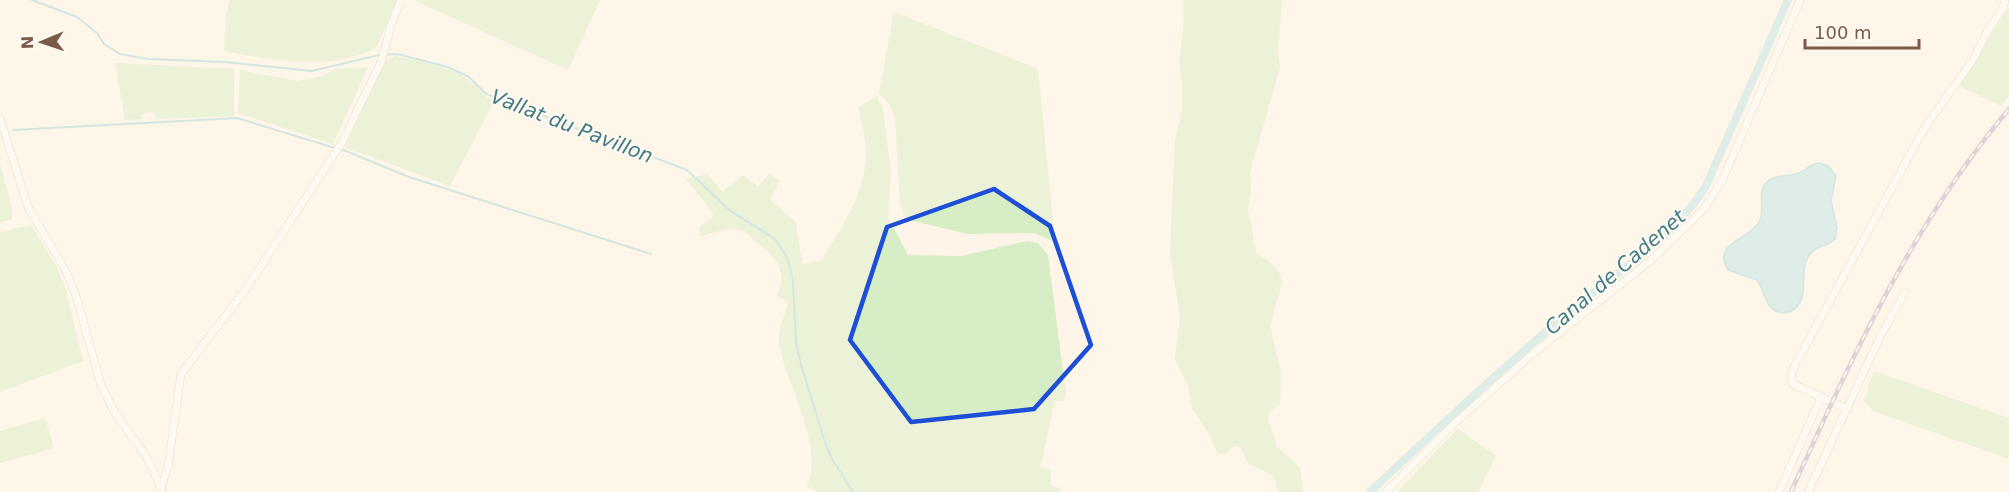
<svg xmlns="http://www.w3.org/2000/svg" width="2009" height="492" font-family="'DejaVu Sans',sans-serif">
<style>
.green{fill:#d6edc5}
.water{fill:#bbe3e9;stroke:#a0d3db;stroke-width:1.5}
.lines{fill:none;stroke-linecap:round;stroke-linejoin:round}
.stream{stroke:#a0d3db;stroke-width:2}
.canal{stroke:#bbe3e9;stroke-width:8}
.street-casing{stroke:#d1bcac;stroke-width:8}
.street{stroke:#fff;stroke-width:7}
.rail-casing{stroke:#b8a5c9;stroke-width:4.5}
.rail{stroke:#fff9f0;stroke-width:2;stroke-dasharray:7;stroke-linecap:butt}
.marked{fill:none;stroke:#1d4ed8;stroke-width:4.5;stroke-linejoin:round}
.labels{text-anchor:middle;dominant-baseline:central;stroke-width:4.5;stroke-linejoin:round;paint-order:stroke}
.water-label{font-size:20px;font-style:italic;fill:#3f7c87;stroke:#fff9f0}
</style>
<rect width="100%" height="100%" fill="#fef5e8"/>
<!-- green -->
<g class="green">
<path d="M 230,0 L 397,0 L 377,46 L 370,51 C 322,70 272,60 224,51 L 226,14 Z"/>
<path d="M 414,0 L 600,0 L 568,70 Z"/>
<path d="M 1183,0 L 1282,0 L 1278,51 L 1280,67 L 1250,173 L 1251,189 L 1248,210 L 1256,252 L 1273,265 L 1279,272 L 1282,283 L 1270,326 L 1281,372 L 1280,404 L 1270,412 L 1268,420 L 1278,448 L 1300,467 L 1303,492 L 1278,492 L 1273,476 L 1248,463 L 1240,447 L 1234,446 L 1227,453 L 1218,454 L 1210,436 L 1192,408 L 1189,388 L 1175,359 L 1180,317 L 1170,252 L 1175,141 L 1182,110 L 1182,81 L 1179,64 L 1184,19 Z"/>
<path d="M 2009,7 L 2009,96 L 2001,106 L 1959,86 Z"/>
<path d="M 894,12 L 1038,69 L 1055,242 L 1034,233 L 968,234 L 913,221 L 907,219 L 900,205 L 895,117 L 890,106 L 879,93 Z"/>
<path d="M 395,56 C 417,61 450,65 468,80 C 478,87 482,96 494,101 L 450,186 L 345,147 L 385,62 Z"/>
<path d="M 115,63 L 234,69 L 234,116 L 156,119 L 153,112 L 143,113 L 142,119 L 125,120 Z"/>
<path d="M 368,67 L 333,144 L 238,113 L 240,70 L 298,81 L 323,76 L 334,69 Z"/>
<path d="M 877,96 L 883,108 L 891,176 L 888,217 L 908,255 L 961,256 L 1027,241 L 1038,243 L 1048,255 L 1066,394 L 1064,400 L 1055,401 L 1040,468 L 1051,469 L 1051,486 L 1060,488 L 1060,492 L 819,492 L 807,487 C 825,445 786,386 779,343 C 777,332 785,314 788,303 L 777,295 C 789,269 775,258 756,242 C 752,238 746,232 741,230 C 729,226 711,234 700,236 L 699,226 L 712,218 L 714,214 L 686,179 L 708,174 L 722,192 L 743,175 L 758,187 L 769,173 L 780,181 L 770,200 L 796,222 L 802,264 L 821,261 C 841,228 866,194 866,153 C 866,138 861,122 859,107 Z"/>
<path d="M 0,163 L 12,208 L 12,219 L 0,222 Z"/>
<path d="M 31,225 L 56,266 L 65,287 L 83,361 L 0,392 L 0,232 Z"/>
<path d="M 1874,371 L 2009,418 L 2009,459 L 1873,411 L 1864,401 Z"/>
<path d="M 45,418 L 54,448 L 0,463 L 0,431 Z"/>
<path d="M 1458,429 L 1496,456 L 1478,492 L 1397,492 Z"/>
</g>
<!-- water -->
<path class="water" d="M 1819,163 L 1828,166 L 1836,176 L 1831,201 L 1837,227 L 1835,239 C 1829,246 1816,246 1811,253 C 1795,271 1814,299 1790,312 C 1764,316 1768,295 1757,280 L 1728,270 C 1711,243 1749,240 1759,222 C 1766,211 1756,191 1767,182 C 1777,174 1788,177 1799,173 C 1807,170 1809,164 1819,163 Z"/>
<g class="lines">
<!-- stream -->
<g class="stream">
<path d="M 32,0 L 77,17 L 97,33 L 104,44 L 120,54 L 148,59 L 225,62 L 312,71 L 379,55 L 397,54 L 448,67 L 469,77 L 486,94 L 687,170 L 728,209 L 775,239 L 787,257 L 793,281 L 796,343 L 801,365 L 825,442 L 832,459 L 853,492"/>
<path d="M 13,130 L 237,118 L 335,148"/>
<path d="M 341,149 L 409,177 L 651,254"/>
</g>
<!-- canal -->
<path class="canal" d="M 1370,492 C 1438,428 1505,365 1576,306 C 1619,271 1677,234 1706,186 L 1788,0"/>
<defs>
<g id="street">
<path d="M 0,118 L 28,207 L 67,273 L 77,299 L 101,385 L 115,413 L 146,456 L 162,489"/>
<path d="M 1848,409 L 1793,384 L 1791,376 L 1794,367 L 1924,129 L 1974,58 L 1987,32 L 2003,8 L 2005,0"/>
<path d="M 161,488 L 168,466 L 181,374 L 246,289 L 341,144 L 382,60 L 391,25 L 401,0"/>
<path d="M 1386,492 L 1456,422 L 1536,351 L 1650,261 L 1703,210 L 1722,181 L 1800,0"/>
<path d="M 1779,492 L 1821,397"/>
<path d="M 1808,492 L 1881,335 L 1905,292"/>
</g>
</defs>
<!-- street casing -->
<use href="#street" class="street-casing"/>
<!-- street -->
<use href="#street" class="street"/>
<defs>
<path id="rail" d="M 1791,492 C 1852,357 1913,223 2009,109"/>
</defs>
<!-- rail casing -->
<use href="#rail" class="rail-casing"/>
<!-- rail -->
<use href="#rail" class="rail"/>
</g>
<!-- marked area -->
<path d="M0 0H2009V492H0ZM 994,189 L 1050,226 L 1091,345 L 1034,409 L 911,422 L 850,340 L 887,227 Z" fill="#fef5e8" fill-opacity=".55" fill-rule="evenodd"/>
<path class="marked" d="M 994,189 L 1050,226 L 1091,345 L 1034,409 L 911,422 L 850,340 L 887,227 Z"/>
<g class="labels">
<!-- water labels -->
<g class="water-label">
<text transform="translate(572 126) rotate(21)">Vallat du Pavillon</text>
<text transform="translate(1615 272) rotate(-41)">Canal de Cadenet</text>
</g>
</g>
<!-- north arrow -->
<g transform="translate(42 42) rotate(268)" stroke="#fff9f0" stroke-width="4.5" paint-order="stroke">
<path d="M0-4.5L10 22L0 15L-10 22Z" fill="#7a5a4a"/>
<text y="-9" font-size="16" font-weight="bold" text-anchor="middle" fill="#7a5a4a">N</text>
</g>
<!-- scale -->
<path d="M1805 39v9h114v-9" fill="none" stroke="#7a5a4a" stroke-width="3"/>
<text x="1814" y="39" font-size="18" fill="#7a5a4a" stroke="#fff9f0" stroke-width="4.5" paint-order="stroke">100 m</text>
</svg>
